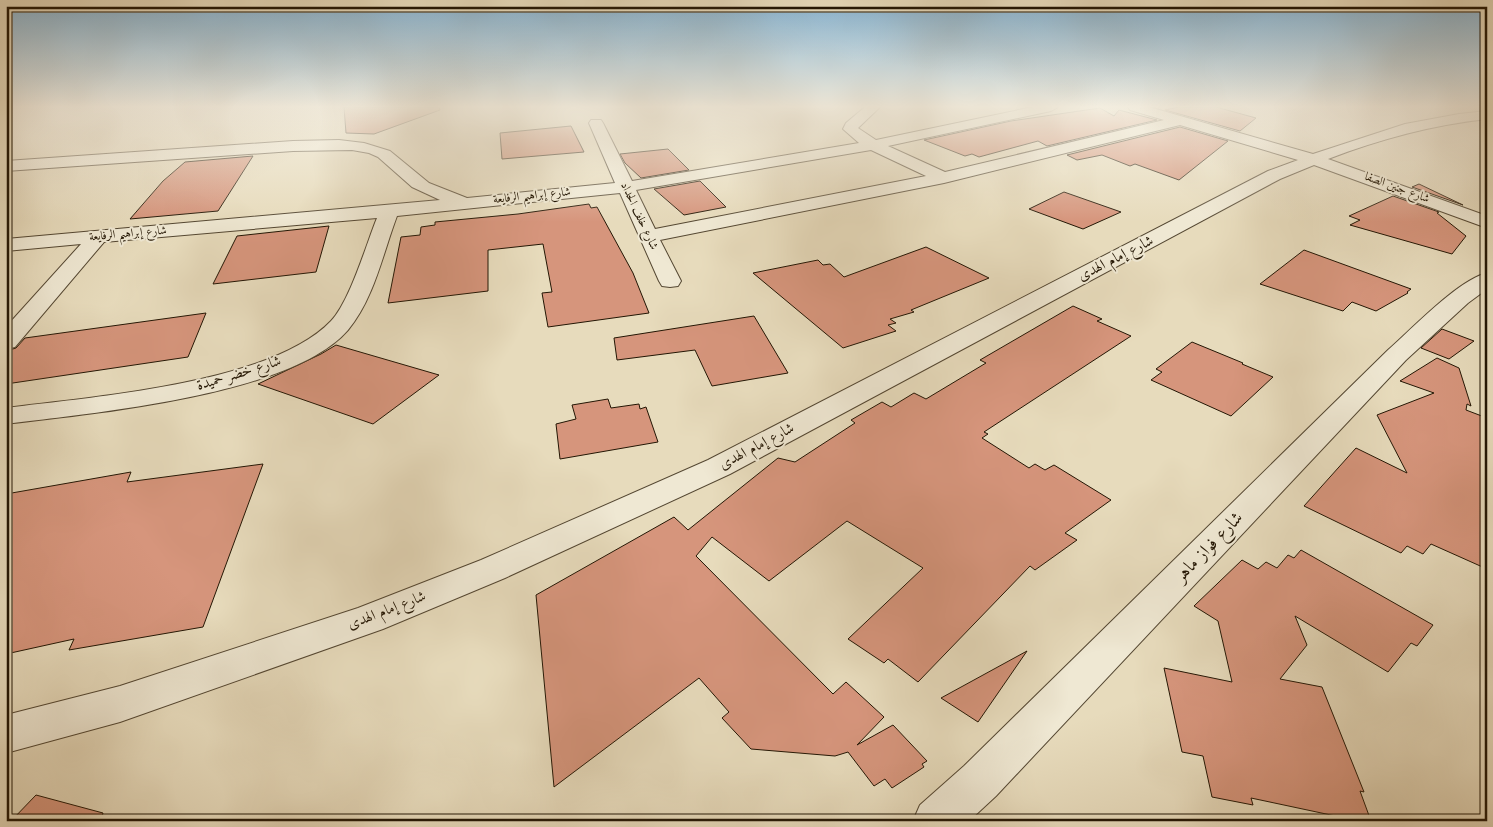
<svg xmlns="http://www.w3.org/2000/svg" width="1493" height="827" font-family="'Old Standard TT',Amiri,serif">
<style>
.building{fill:#d6957c;stroke:#231604}
.lines{fill:none;stroke-linecap:round;stroke-linejoin:round}
.minor-casing{stroke:#544732;stroke-width:2}
.minor{fill:#efe8d3;fill-rule:evenodd}
.labels{text-anchor:middle;dominant-baseline:central;stroke-width:4;stroke-linejoin:round;paint-order:stroke}
.far-street-label{font-size:12px;fill:#231604;stroke:#efe8d3}
.street-label{font-size:15px;fill:#231604;stroke:#efe8d3}
.near-street-label{font-size:18px;fill:#231604;stroke:#efe8d3}
</style>
<rect width="100%" height="100%" fill="#e7dbbc"/>
<filter id="stains"><feTurbulence type="fractalNoise" baseFrequency=".004" numOctaves="4"/><feColorMatrix values="0 0 0 0 .2 0 0 0 0 .09 0 0 0 0 .02 0 0 0 .5 -.17"/></filter>
<radialGradient id="worn" r=".72"><stop offset=".6" stop-color="#630" stop-opacity="0"/><stop offset="1" stop-color="#630" stop-opacity=".3"/></radialGradient>
<!-- building -->
<g class="building">
<path d="M 344,107 L 439,107 L 440,110 L 374,134 L 346,133 Z"/>
<path d="M 1179,107 L 1216,107 L 1256,118 L 1240,131 L 1165,110 Z"/>
<path d="M 1100,108 L 1114,116 L 1119,110 L 1157,120 L 1047,146 L 1038,141 L 979,157 L 972,154 L 965,156 L 924,140 L 1011,121 Z"/>
<path d="M 571,126 L 584,152 L 502,159 L 500,133 Z"/>
<path d="M 1180,127 L 1228,141 L 1179,180 L 1135,164 L 1130,166 L 1102,155 L 1077,160 L 1067,155 Z"/>
<path d="M 668,149 L 689,170 L 641,178 L 625,163 L 620,154 Z"/>
<path d="M 253,156 L 218,211 L 130,219 L 163,181 L 185,162 Z"/>
<path d="M 700,181 L 726,207 L 684,215 L 654,189 Z"/>
<path d="M 1419,184 L 1463,205 L 1412,187 Z"/>
<path d="M 1064,192 L 1121,212 L 1083,229 L 1029,209 Z"/>
<path d="M 1393,196 L 1439,212 L 1437,213 L 1466,236 L 1452,254 L 1350,225 L 1360,220 L 1349,216 Z"/>
<path d="M 589,204 L 591,208 L 597,207 L 633,273 L 649,313 L 548,327 L 542,293 L 552,292 L 543,244 L 488,250 L 488,291 L 388,303 L 401,237 L 420,235 L 421,227 L 435,225 L 435,222 L 518,214 Z"/>
<path d="M 329,226 L 316,272 L 213,284 L 237,236 Z"/>
<path d="M 926,247 L 989,278 L 911,310 L 914,312 L 890,319 L 896,323 L 888,325 L 896,331 L 843,348 L 753,273 L 818,260 L 823,265 L 830,264 L 844,277 Z"/>
<path d="M 1304,250 L 1411,289 L 1407,292 L 1408,293 L 1376,311 L 1352,302 L 1343,311 L 1260,284 Z"/>
<path d="M 1073,306 L 1102,319 L 1097,321 L 1131,336 L 984,432 L 988,434 L 982,438 L 1029,468 L 1035,464 L 1045,470 L 1054,465 L 1111,500 L 1065,533 L 1077,540 L 1035,570 L 1030,566 L 918,682 L 888,659 L 884,663 L 848,639 L 923,568 L 847,521 L 769,581 L 712,537 L 696,556 L 833,694 L 846,682 L 884,717 L 857,745 L 893,725 L 927,761 L 922,764 L 924,767 L 892,788 L 885,779 L 874,786 L 848,752 L 835,756 L 751,749 L 722,718 L 729,712 L 699,678 L 554,787 L 536,595 L 674,517 L 688,530 L 778,458 L 795,462 L 855,423 L 851,420 L 882,402 L 891,407 L 914,393 L 926,399 L 986,363 L 980,360 Z"/>
<path d="M 206,313 L 188,357 L 6,384 L 6,351 L 16,348 L 25,338 Z"/>
<path d="M 754,316 L 788,373 L 712,386 L 695,350 L 617,360 L 614,338 Z"/>
<path d="M 1442,329 L 1474,341 L 1449,359 L 1421,348 Z"/>
<path d="M 1192,342 L 1243,363 L 1242,364 L 1273,377 L 1231,416 L 1151,380 L 1162,372 L 1156,369 Z"/>
<path d="M 336,345 L 439,375 L 373,424 L 258,384 L 321,354 Z"/>
<path d="M 1437,358 L 1459,368 L 1471,406 L 1467,404 L 1466,410 L 1487,418 L 1487,569 L 1431,544 L 1423,554 L 1407,546 L 1401,553 L 1304,506 L 1356,448 L 1407,473 L 1377,415 L 1434,393 L 1400,381 Z"/>
<path d="M 608,399 L 611,408 L 639,404 L 640,409 L 646,407 L 658,442 L 560,459 L 556,424 L 576,419 L 572,405 Z"/>
<path d="M 263,464 L 203,627 L 69,650 L 74,639 L 6,654 L 6,494 L 131,472 L 127,482 Z"/>
<path d="M 1301,550 L 1433,625 L 1417,646 L 1411,643 L 1388,672 L 1295,616 L 1307,645 L 1280,679 L 1322,687 L 1364,792 L 1360,791 L 1371,821 L 1359,821 L 1251,798 L 1253,805 L 1212,797 L 1203,756 L 1182,752 L 1164,668 L 1232,682 L 1218,621 L 1194,606 L 1242,560 L 1258,569 L 1266,562 L 1277,568 L 1288,555 L 1294,558 Z"/>
<path d="M 1027,651 L 978,722 L 941,698 Z"/>
<path d="M 36,795 L 103,813 L 101,821 L 11,821 Z"/>
</g>
<g class="lines">
<defs>
<g id="minor">
<path d="M 865,107 L 880,107 L 858,128 L 876,140 L 1033,107 L 1058,107 L 1051,111 L 888,146 L 945,172 L 1164,120 L 1130,110 L 1128,107 L 1149,107 L 1313,154 L 1405,124 L 1459,114 L 1487,111 L 1487,119 C 1432,125 1380,139 1328,159 L 1487,216 L 1487,228 L 1314,165 L 1280,179 L 730,474 L 505,578 L 383,629 L 120,722 L 6,753 L 6,715 L 120,686 L 358,608 L 481,560 L 708,460 L 1268,171 L 1298,160 L 1180,125 L 944,183 L 660,240 L 681,281 L 678,286 L 670,287 L 662,286 L 659,281 L 620,193 L 397,216 C 383,253 374,299 348,330 C 291,396 91,413 6,424 L 6,408 C 91,397 271,384 331,321 C 350,301 366,245 377,218 L 104,242 L 15,347 L 6,349 L 6,327 L 81,244 L 6,251 L 6,239 L 440,200 L 412,187 L 378,157 L 369,153 L 352,150 L 293,151 L 6,171 L 6,161 L 293,141 L 339,140 L 364,143 L 390,151 L 429,183 L 467,198 L 615,183 L 589,123 L 591,120 L 601,120 L 603,123 L 632,181 L 859,143 L 843,129 L 846,123 ZM 871,150 L 926,176 L 655,229 L 636,190 Z"/>
<path d="M 1487,273 L 1487,289 L 1468,303 L 1406,360 L 996,796 L 969,821 L 913,821 L 920,805 L 964,766 L 1388,350 C 1412,329 1458,280 1487,273 Z"/>
</g>
</defs>
<!-- minor casing -->
<use href="#minor" class="minor-casing"/>
<!-- minor -->
<use href="#minor" class="minor"/>
</g>
<!-- sky -->
<linearGradient id="sky" x2="0" y2="1"><stop stop-color="#88b6d5"/><stop offset="0.48" stop-color="#f4efe1"/><stop offset="1" stop-color="#f4efe1" stop-opacity="0"/></linearGradient>
<rect width="1493" height="222" fill="url(#sky)"/>
<g class="labels">
<!-- far-street labels -->
<g class="far-street-label">
<text transform="translate(1397 188) rotate(20)">شارع جنين الصفا</text>
<text transform="translate(532 196) rotate(-6)">شارع إبراهيم الرفايعة</text>
<text transform="translate(639 216) rotate(65)">شارع خلف الحداد</text>
<text transform="translate(128 234) rotate(-5)">شارع إبراهيم الرفايعة</text>
</g>
<!-- street labels -->
<g class="street-label">
<text transform="translate(1116 259) rotate(-27)">شارع إمام الهدى</text>
<text transform="translate(239 374) rotate(-17)">شارع خضر حميدة</text>
<text transform="translate(757 447) rotate(-28)">شارع إمام الهدى</text>
<text transform="translate(387 611) rotate(-21)">شارع إمام الهدى</text>
</g>
<!-- near-street labels -->
<g class="near-street-label">
<text transform="translate(1209 547) rotate(-46)">شارع فواز ماهر</text>
</g>
</g>
<!-- margin -->
<rect width="1493" height="827" fill="none" stroke="#e7dbbc" stroke-width="25"/>
<rect x="8" y="8" width="1478" height="812" fill="none" stroke="#231604" stroke-width="2.5"/>
<rect x="12" y="12" width="1468" height="802" fill="none" stroke="#231604"/>
<rect width="100%" height="100%" filter="url(#stains)"/>
<rect width="100%" height="100%" fill="url(#worn)"/>
</svg>
